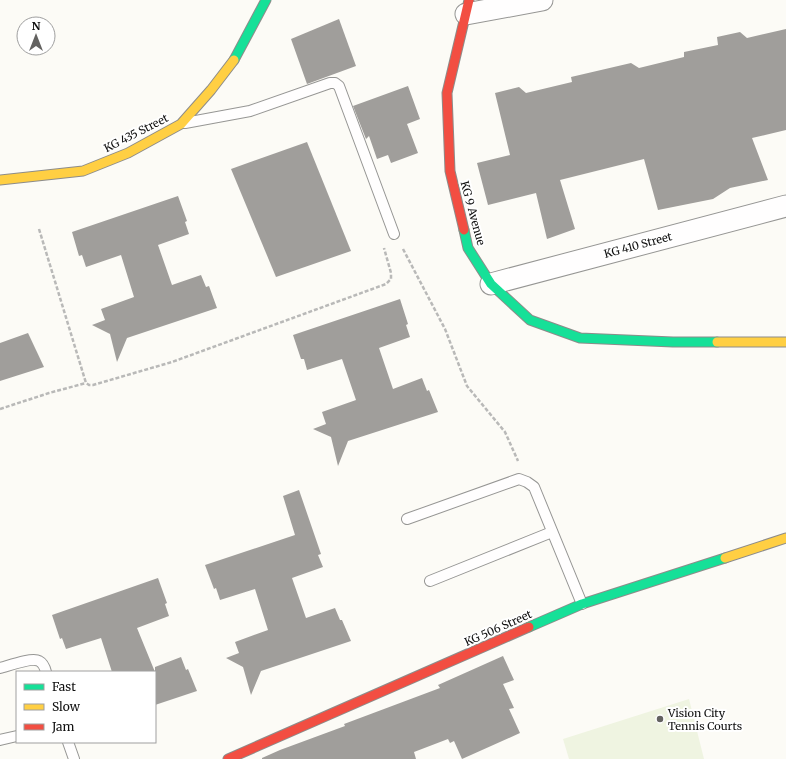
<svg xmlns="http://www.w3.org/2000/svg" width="786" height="759" font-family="Merriweather,serif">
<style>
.pitch{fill:#eff4e1}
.building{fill:#a09e9b}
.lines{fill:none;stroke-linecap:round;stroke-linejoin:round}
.lane-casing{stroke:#969694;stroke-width:12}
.street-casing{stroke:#969694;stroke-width:23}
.fast-casing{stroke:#8d8c8a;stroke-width:11}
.slow-casing{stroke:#8d8c8a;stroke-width:11}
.jam-casing{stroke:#8d8c8a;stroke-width:11}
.path{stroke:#b9b9b8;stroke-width:2.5;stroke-dasharray:4 2;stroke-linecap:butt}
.lane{stroke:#fffefe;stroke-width:10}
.street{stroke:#fffefe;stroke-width:21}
.fast{stroke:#16e098;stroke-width:9}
.slow{stroke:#ffcf43;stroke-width:9}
.jam{stroke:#f24e42;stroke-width:9}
.poi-dot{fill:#636260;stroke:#fff;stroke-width:1.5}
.labels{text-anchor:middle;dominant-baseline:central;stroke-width:4;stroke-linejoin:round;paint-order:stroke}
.street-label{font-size:11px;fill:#101010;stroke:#fff}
.poi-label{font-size:11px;fill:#101010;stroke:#fff;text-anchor:start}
</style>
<rect width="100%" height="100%" fill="#fcfbf6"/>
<!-- pitch -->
<path class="pitch" d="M 689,699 L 704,759 L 569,759 L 563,739 Z"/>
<!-- building -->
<g class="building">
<path d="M 339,19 L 356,66 L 307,84 L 291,39 Z"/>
<path d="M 786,29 L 786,130 L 752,138 L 768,180 L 730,188 L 713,199 L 658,210 L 644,159 L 560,180 L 575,229 L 547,239 L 536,193 L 488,205 L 477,163 L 510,155 L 495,93 L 519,87 L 526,93 L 572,82 L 571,77 L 631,63 L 639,68 L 684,57 L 684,52 L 718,45 L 717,37 L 740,32 L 747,38 Z"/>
<path d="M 408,86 L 420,119 L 407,124 L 418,153 L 391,163 L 388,155 L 377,159 L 369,136 L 366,139 L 353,106 Z"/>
<path d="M 307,142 L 351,251 L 276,277 L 231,169 Z"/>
<path d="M 178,196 L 187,221 L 185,222 L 189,234 L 158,245 L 172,285 L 201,275 L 206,287 L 209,286 L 217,308 L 127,338 L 117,362 L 110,334 L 92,325 L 105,320 L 101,309 L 134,297 L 121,255 L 86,267 L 82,255 L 79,256 L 72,232 Z"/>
<path d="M 400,299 L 408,324 L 406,325 L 410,337 L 379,348 L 393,389 L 422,378 L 427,391 L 429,390 L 438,412 L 348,441 L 338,466 L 331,437 L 313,429 L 326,424 L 322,412 L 356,400 L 342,359 L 307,370 L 304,359 L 301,359 L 293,335 Z"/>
<path d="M 28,333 L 44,367 L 0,381 L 0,343 Z"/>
<path d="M 299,490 L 321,554 L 318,555 L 323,567 L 292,578 L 306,618 L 335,608 L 340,620 L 342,620 L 351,641 L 261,671 L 251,695 L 243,667 L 226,658 L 239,653 L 235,642 L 268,630 L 255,589 L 220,600 L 216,588 L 214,589 L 205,565 L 295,535 L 283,496 Z"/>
<path d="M 158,578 L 167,603 L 165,604 L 169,616 L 137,628 L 155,672 L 112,672 L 101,638 L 66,649 L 62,638 L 60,639 L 52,615 Z"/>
<path d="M 503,656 L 514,680 L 503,684 L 514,708 L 509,709 L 520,733 L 462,759 L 454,741 L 450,743 L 448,739 L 414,752 L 416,759 L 262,759 L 262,758 L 280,750 L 345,726 L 344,724 L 440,688 L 438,685 Z"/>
<path d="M 181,657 L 186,670 L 188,669 L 197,691 L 155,705 L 155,667 Z"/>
</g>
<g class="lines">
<defs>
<g id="lane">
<path d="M 185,123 L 250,111 L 330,83 L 335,83 L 339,86 L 394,234"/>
<path d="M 407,519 L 519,479 L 527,482 L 534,487 L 582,604"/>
<path d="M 430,581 L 552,532"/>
<path d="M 0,668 C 8,666 32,657 39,661 C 43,663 45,668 46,672"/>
<path d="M 0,740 L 17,736"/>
<path d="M 68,742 L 74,759"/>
</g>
<g id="street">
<path d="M 466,14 L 542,0"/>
<path d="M 491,284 L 786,206"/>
</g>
<g id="fast">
<path d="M 234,60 L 266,0"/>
<path d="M 464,230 L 468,248 L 491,284 L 530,320 L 580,338 L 673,342 L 717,342"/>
<path d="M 529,627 L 582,604 L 725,558"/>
</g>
<g id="slow">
<path d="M 0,180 L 83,171 L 128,153 L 181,124 L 211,90 L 234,60"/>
<path d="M 717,342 L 786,342"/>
<path d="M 725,558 L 786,538"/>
</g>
<g id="jam">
<path d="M 464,230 L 450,171 L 447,93 L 469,0"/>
<path d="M 228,759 L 529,627"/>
</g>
</defs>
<!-- lane casing -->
<use href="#lane" class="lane-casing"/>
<!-- street casing -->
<use href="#street" class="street-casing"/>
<!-- fast casing -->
<use href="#fast" class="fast-casing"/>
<!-- slow casing -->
<use href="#slow" class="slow-casing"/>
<!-- jam casing -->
<use href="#jam" class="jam-casing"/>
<!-- path -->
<g class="path">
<path d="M 39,229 L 86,383 L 89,385 L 93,385 L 172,362 L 386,284 L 391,279 L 391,273 L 384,248"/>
<path d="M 403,249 L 445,329 L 467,386 L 505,432 L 518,461"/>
<path d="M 0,409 L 49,393 L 86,383"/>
</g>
<!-- lane -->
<use href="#lane" class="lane"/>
<!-- street -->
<use href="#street" class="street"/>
<!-- fast -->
<use href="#fast" class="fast"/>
<!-- slow -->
<use href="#slow" class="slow"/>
<!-- jam -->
<use href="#jam" class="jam"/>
</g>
<!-- markers -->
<circle class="poi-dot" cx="660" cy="719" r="4"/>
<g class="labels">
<!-- street labels -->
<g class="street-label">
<text transform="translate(136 133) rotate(-27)">KG 435 Street</text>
<text transform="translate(473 213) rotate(75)">KG 9 Avenue</text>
<text transform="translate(638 245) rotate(-15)">KG 410 Street</text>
<text transform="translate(498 628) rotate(-24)">KG 506 Street</text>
</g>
<!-- poi labels -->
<g class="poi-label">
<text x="668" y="713">Vision City<tspan x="668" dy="13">Tennis Courts</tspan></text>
</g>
</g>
<!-- legend -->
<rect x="16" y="671" width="140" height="72" fill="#ffffff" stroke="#9f9f9f"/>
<rect x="24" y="684" width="20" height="6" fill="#16e098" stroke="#9f9f9f"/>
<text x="52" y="691" font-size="12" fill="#101010">Fast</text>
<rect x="24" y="704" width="20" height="6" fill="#ffcf43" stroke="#9f9f9f"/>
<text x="52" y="711" font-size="12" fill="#101010">Slow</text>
<rect x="24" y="724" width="20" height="6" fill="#f24e42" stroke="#9f9f9f"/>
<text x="52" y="731" font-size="12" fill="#101010">Jam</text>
<!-- north arrow -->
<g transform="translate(36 36)"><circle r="19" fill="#ffffff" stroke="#9f9f9f"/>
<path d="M0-3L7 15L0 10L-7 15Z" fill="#636260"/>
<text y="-6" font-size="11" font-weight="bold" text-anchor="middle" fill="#101010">N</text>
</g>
</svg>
